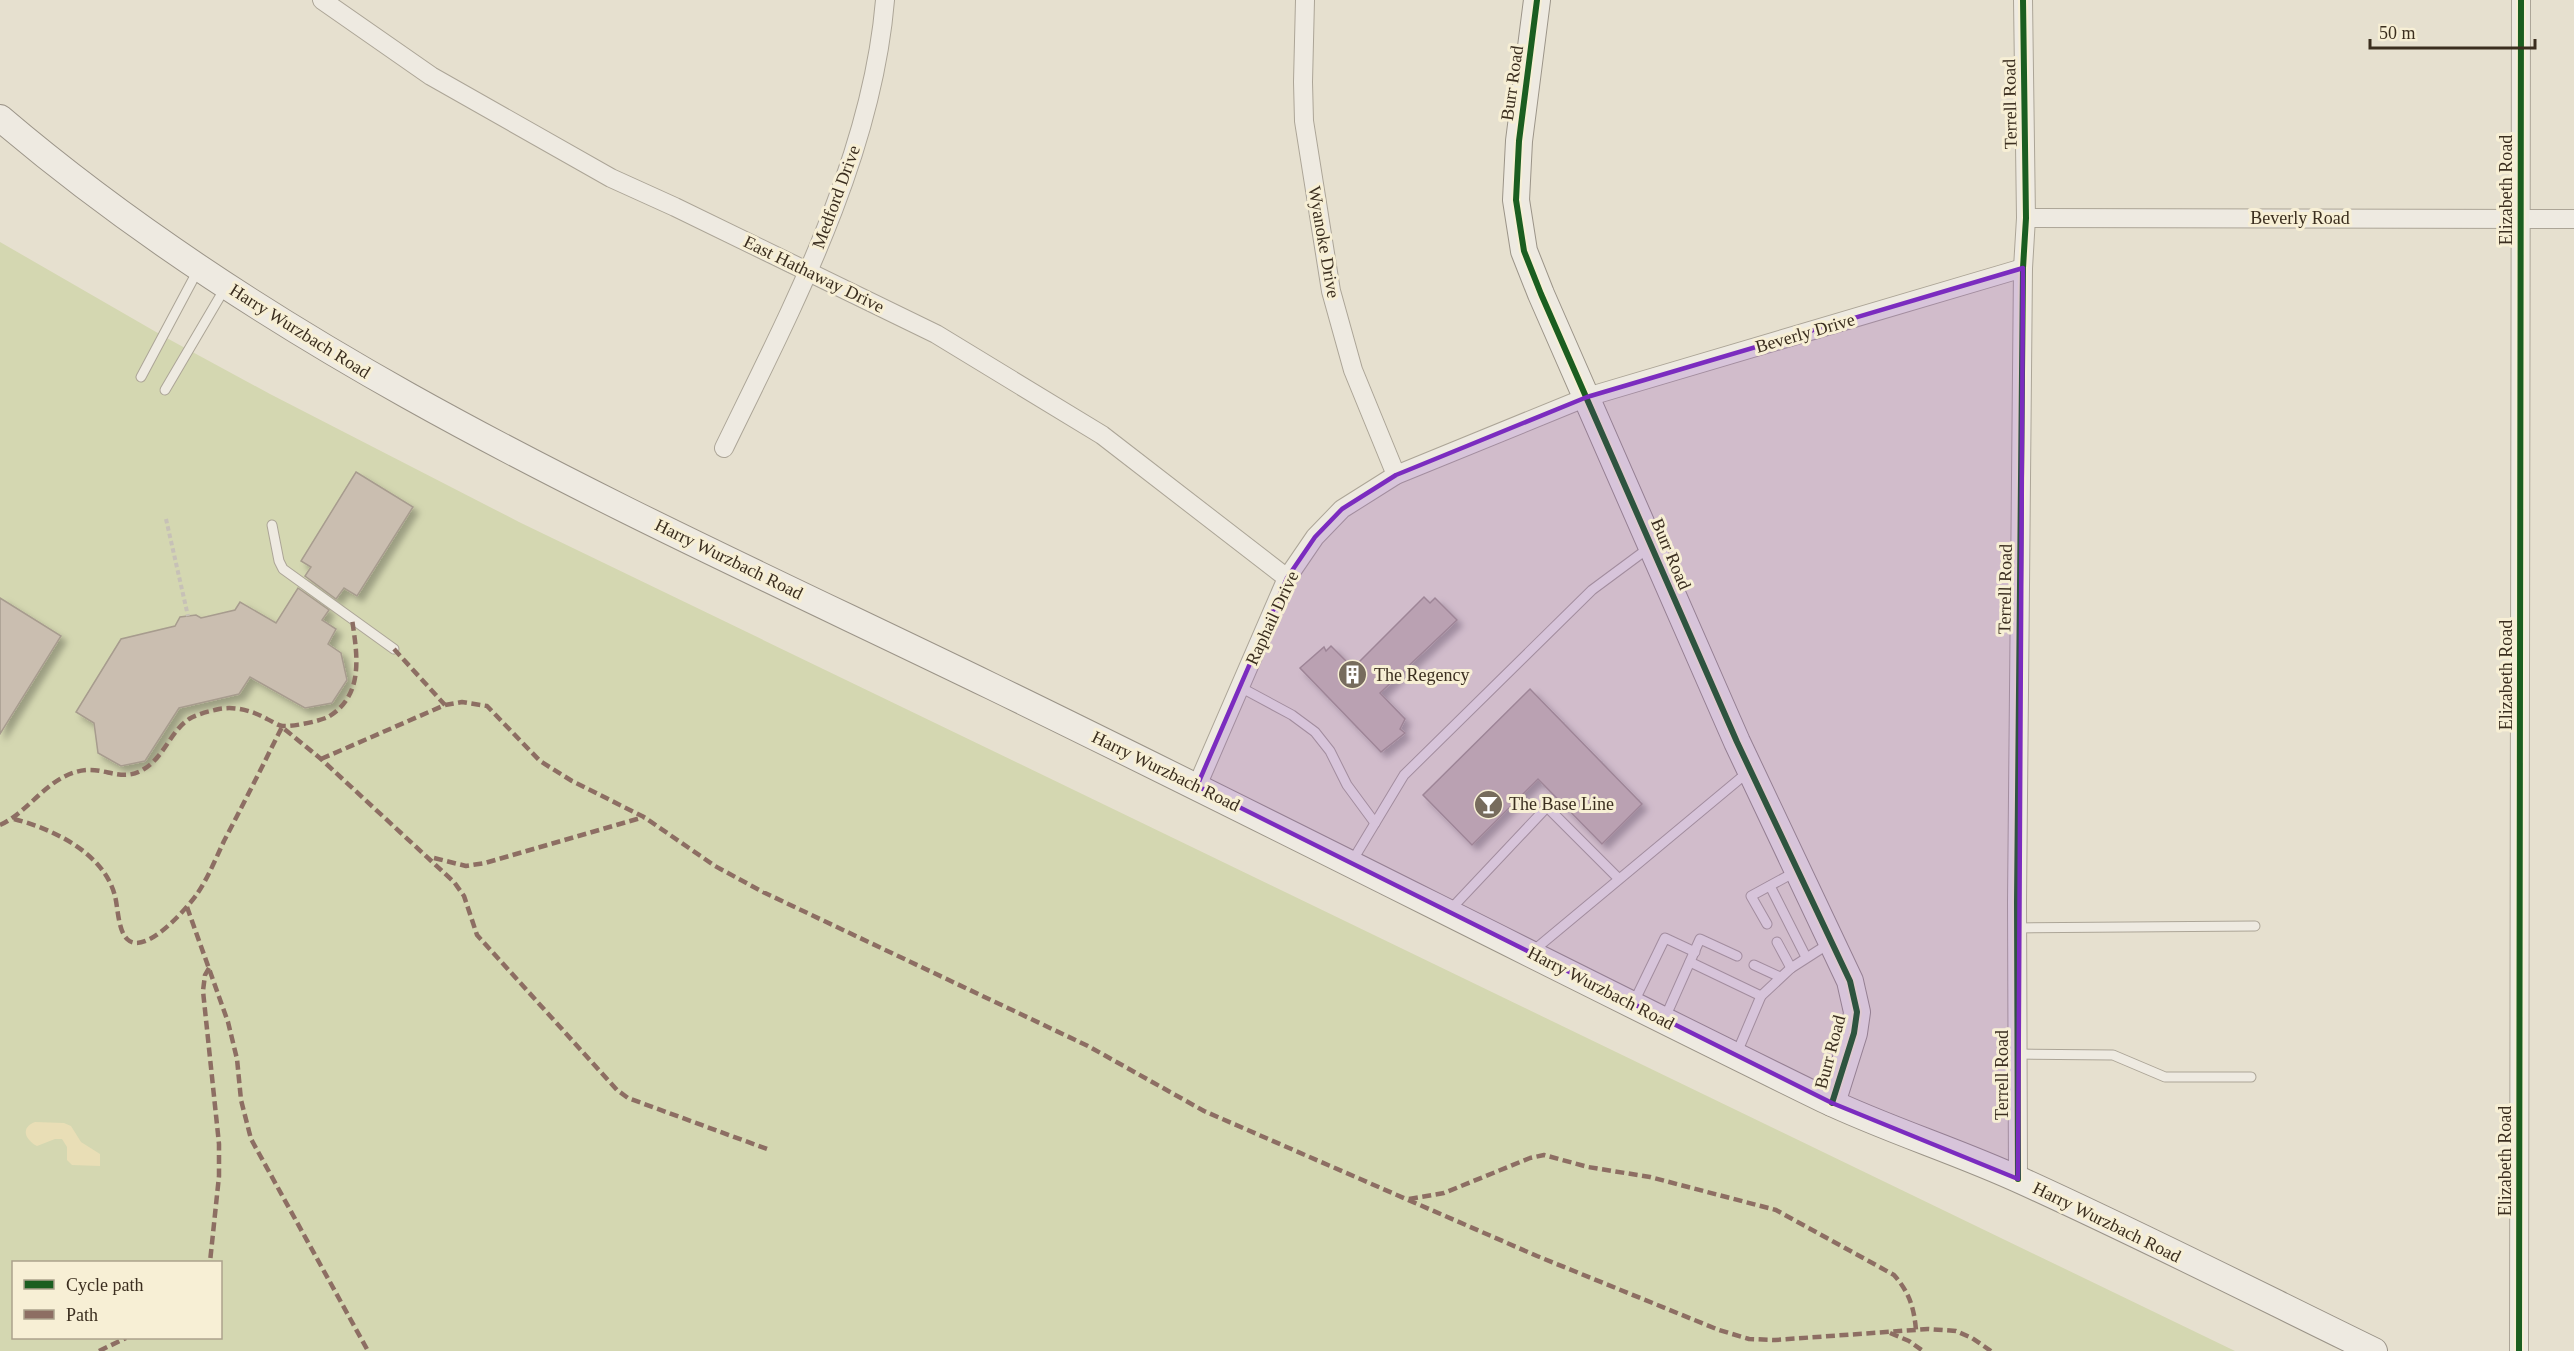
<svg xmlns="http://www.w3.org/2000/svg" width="2574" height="1351" font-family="'Times New Roman',serif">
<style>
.green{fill:#d4d7b1;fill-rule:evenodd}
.sand{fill:#e9deb6}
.building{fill:#cabeb0;stroke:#a79c8e;stroke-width:1.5;filter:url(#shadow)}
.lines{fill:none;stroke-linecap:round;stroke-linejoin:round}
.lane-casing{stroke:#aca597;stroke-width:11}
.street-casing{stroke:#aca597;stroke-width:20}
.secondary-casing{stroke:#9b9488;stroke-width:28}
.path{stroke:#c7c1b7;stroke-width:4;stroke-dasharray:4.5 3;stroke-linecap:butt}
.lane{stroke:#eeeae1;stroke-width:9}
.street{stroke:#eeeae1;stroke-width:18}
.secondary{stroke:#eeeae1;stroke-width:26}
.quiet{stroke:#8d6e63;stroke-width:4.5;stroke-dasharray:9 4.5;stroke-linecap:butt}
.cycleway-casing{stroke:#f7efd5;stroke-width:10}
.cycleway{stroke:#1b5e20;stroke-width:6}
.marked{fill:#7b2cbf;fill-opacity:0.2;stroke:#7b2cbf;stroke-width:4.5;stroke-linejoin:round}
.labels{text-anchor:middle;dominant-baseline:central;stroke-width:6;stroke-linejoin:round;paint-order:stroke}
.street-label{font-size:18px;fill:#3b2e1f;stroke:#f7efd5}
.poi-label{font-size:18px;fill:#3b2e1f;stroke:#f7efd5;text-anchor:start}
</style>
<defs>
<filter id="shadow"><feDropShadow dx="5.5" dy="5.5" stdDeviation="3" flood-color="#0004"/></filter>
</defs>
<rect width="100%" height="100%" fill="#e6e0cf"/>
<!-- green -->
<path class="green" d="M 0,242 L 163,336 L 270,394 L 519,522 L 2235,1351 L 0,1351 ZM 14,1262 L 220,1262 L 220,1338 L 14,1338 Z"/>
<!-- sand -->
<path class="sand" d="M 35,1122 L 64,1123 L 71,1126 L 81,1142 L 100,1154 L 100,1166 L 72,1165 L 67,1160 L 67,1147 L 62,1139 L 55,1139 L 37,1146 C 24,1139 21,1127 35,1122 Z"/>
<!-- building -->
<g class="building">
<path d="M 356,472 L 413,507 L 357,596 L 344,588 L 336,599 L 305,576 L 311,567 L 301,561 Z"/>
<path d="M 298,588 L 329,610 L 322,620 L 336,629 L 328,644 L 341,653 L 347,680 L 332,703 L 305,708 L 250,677 L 239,694 L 179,708 L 145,761 L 121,766 L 98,753 L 94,723 L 76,712 L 121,639 L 175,626 L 180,617 L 196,615 L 201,618 L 235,610 L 240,602 L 276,623 Z"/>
<path d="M 1424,597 L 1430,603 L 1435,598 L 1457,620 L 1380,693 L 1405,719 L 1400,729 L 1405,733 L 1381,752 L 1300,668 L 1324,647 L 1326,651 L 1331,646 L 1353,668 Z"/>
<path d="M 0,598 L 61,636 L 0,734 Z"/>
<path d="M 1530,689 L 1642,804 L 1602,844 L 1538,779 L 1472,845 L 1423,795 Z"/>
</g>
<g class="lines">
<defs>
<g id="lane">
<path d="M 141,377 L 198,270"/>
<path d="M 165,390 L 225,288"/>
<path d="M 272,525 L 279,561 L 283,569 L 394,649"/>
<path d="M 1240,687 L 1292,715 L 1315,732 L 1330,751 L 1347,785 L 1375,823"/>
<path d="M 1351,863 L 1404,775 L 1592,590 L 1650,547"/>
<path d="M 1770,886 L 1806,957"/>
<path d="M 1449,911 L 1547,807 L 1618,878"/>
<path d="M 1767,924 L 1751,896 L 1795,872"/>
<path d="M 2017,928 L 2255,926"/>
<path d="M 1777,942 L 1791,968 L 1830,943"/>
<path d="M 1533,951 L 1748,772"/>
<path d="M 1690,962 L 1761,996"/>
<path d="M 1754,965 L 1780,977"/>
<path d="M 1633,1004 L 1665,938 L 1695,952"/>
<path d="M 1664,1020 L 1700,939 L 1737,956"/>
<path d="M 2017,1054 L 2113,1055 L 2165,1077 L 2251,1077"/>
<path d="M 1736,1055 L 1761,996 L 1791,968"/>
</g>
<g id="street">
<path d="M 322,0 L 431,76 L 611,178 L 675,207 L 936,334 L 1102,435 L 1287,578"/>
<path d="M 1305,0 L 1303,82 L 1304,121 L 1331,291 L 1353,370 L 1396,475"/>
<path d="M 2026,218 L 2574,219"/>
<path d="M 724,448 C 792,308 872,158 885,0"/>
<path d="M 1197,786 L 1287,578 L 1315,537 L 1342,509 L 1396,475 L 1587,397 L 2023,268"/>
<path d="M 2018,1179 L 2017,902 L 2023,268 L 2026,218 L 2023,0"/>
<path d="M 2519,1351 L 2521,0"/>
</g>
<g id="secondary">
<path d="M 1537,0 L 1519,141 L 1516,200 L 1524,251 L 1541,294 L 1737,742 L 1850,981 L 1857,1012 L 1854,1033 L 1832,1103"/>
<path d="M 0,118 C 292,367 649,520 991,686 C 1269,821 1545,963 1823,1099 C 1888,1130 1957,1151 2022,1181 C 2141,1235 2257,1294 2374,1351"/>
</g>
</defs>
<!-- lane casing -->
<use href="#lane" class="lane-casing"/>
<!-- street casing -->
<use href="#street" class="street-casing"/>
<!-- secondary casing -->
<use href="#secondary" class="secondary-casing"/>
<!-- path -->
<path class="path" d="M 166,519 L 188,616"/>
<!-- lane -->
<use href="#lane" class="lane"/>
<!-- street -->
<use href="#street" class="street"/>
<!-- secondary -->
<use href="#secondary" class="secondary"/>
<!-- quiet -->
<g class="quiet">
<path d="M 394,649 L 445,705"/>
<path d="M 321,759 L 445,705 L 462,702 L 487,706 L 540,761 L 572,781 L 644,817 L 715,866 L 763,892 L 1088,1046 L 1204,1111 L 1537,1256 L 1719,1330 L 1749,1339 L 1775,1340 L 1928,1329 L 1956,1331 L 1972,1338 L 1991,1351"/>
<path d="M 14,819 C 53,829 104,853 115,896 C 118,908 118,930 127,939 C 145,957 187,908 197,894 C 208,878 216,858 224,841 C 244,803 263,765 282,727 L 321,759 L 454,882 L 464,896 L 477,935 L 617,1090 L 628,1098 L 767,1149"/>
<path d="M 0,825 C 31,811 49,773 87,770 C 108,769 124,782 144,769 C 164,757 170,732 189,719 C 197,714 210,711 219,709 C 236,706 253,711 267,719 C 272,721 278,726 283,726 C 292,727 320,721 328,717 C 365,695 357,654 352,619"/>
<path d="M 434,858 L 466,866 L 485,863 L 644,817"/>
<path d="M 187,907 L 228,1022 L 237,1059 L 241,1100 L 251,1139 L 368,1351"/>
<path d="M 209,968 L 205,975 L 203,991 L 219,1144 L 219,1176 L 210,1262"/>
<path d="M 1409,1199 L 1444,1193 L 1530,1158 L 1544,1155 L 1588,1167 L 1650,1177 L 1776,1210 L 1894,1275 C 1909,1292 1914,1307 1916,1330"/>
<path d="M 1890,1333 L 1909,1341 L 1923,1351"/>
<path d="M 99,1351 L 126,1338"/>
</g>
<defs>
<g id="cycleway">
<path d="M 1537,0 L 1519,141 L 1516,200 L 1524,251 L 1541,294 L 1737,742 L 1850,981 L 1857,1012 L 1854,1033 L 1832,1103"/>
<path d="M 2018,1179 L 2017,902 L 2023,268 L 2026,218 L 2023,0"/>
<path d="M 2519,1351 L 2521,0"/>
</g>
</defs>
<!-- cycleway casing -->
<use href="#cycleway" class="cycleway-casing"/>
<!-- cycleway -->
<use href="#cycleway" class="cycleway"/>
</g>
<!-- marked area -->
<path class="marked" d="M 2023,268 L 2018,1179 L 1832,1103 L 1197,786 L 1287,578 L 1315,537 L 1342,509 L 1396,475 L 1587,397 Z"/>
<!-- icons -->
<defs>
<symbol id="building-disc" viewBox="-11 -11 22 22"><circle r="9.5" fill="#776c5d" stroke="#f7efd5"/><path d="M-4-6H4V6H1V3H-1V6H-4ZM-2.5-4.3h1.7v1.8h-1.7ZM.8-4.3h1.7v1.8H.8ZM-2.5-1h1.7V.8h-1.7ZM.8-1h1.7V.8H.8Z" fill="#fff"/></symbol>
<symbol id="bar-disc" viewBox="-11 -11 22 22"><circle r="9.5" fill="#776c5d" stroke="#f7efd5"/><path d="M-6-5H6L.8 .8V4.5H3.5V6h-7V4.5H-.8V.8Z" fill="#fff"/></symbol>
</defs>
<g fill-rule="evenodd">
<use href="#building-disc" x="1336" y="658" width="33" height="33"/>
<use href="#bar-disc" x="1472" y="788" width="33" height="33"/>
</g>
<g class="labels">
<!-- street labels -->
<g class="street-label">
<text transform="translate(1512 83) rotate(-82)">Burr Road</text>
<text transform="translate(2010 104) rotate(-91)">Terrell Road</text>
<text transform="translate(2506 190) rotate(-90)">Elizabeth Road</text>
<text transform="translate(836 197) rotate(-70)">Medford Drive</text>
<text x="2300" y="218">Beverly Road</text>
<text transform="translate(1324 242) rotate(80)">Wyanoke Drive</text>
<text transform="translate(814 274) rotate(26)">East Hathaway Drive</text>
<text transform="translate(300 331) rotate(32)">Harry Wurzbach Road</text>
<text transform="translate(1805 333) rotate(-16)">Beverly Drive</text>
<text transform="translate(1671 554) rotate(67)">Burr Road</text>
<text transform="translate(729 559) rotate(26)">Harry Wurzbach Road</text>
<text transform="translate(2005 589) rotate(-89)">Terrell Road</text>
<text transform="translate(1272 618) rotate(-65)">Raphail Drive</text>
<text transform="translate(2506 675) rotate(-90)">Elizabeth Road</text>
<text transform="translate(1166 771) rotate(26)">Harry Wurzbach Road</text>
<text transform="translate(1601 988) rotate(27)">Harry Wurzbach Road</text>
<text transform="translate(1830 1052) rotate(-75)">Burr Road</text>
<text transform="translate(2002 1075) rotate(-90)">Terrell Road</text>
<text transform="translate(2505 1161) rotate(-90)">Elizabeth Road</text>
<text transform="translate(2107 1222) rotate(26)">Harry Wurzbach Road</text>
</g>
<!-- poi labels -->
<g class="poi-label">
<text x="1374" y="675">The Regency</text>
<text x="1509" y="804">The Base Line</text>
</g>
</g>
<!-- legend -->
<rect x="12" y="1261" width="210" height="78" fill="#f7efd5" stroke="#aca28c" stroke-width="1.5"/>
<rect x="24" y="1280" width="30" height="9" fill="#1b5e20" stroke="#aca28c" stroke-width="1.5"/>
<text x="66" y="1291" font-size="18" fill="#3b2e1f">Cycle path</text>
<rect x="24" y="1310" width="30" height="9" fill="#8d6e63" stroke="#aca28c" stroke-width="1.5"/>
<text x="66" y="1321" font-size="18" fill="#3b2e1f">Path</text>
<!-- scale -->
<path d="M2370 39v9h165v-9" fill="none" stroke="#3b2e1f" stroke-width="3"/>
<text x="2379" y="39" font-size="18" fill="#3b2e1f" stroke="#f7efd5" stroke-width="4.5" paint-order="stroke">50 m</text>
</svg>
